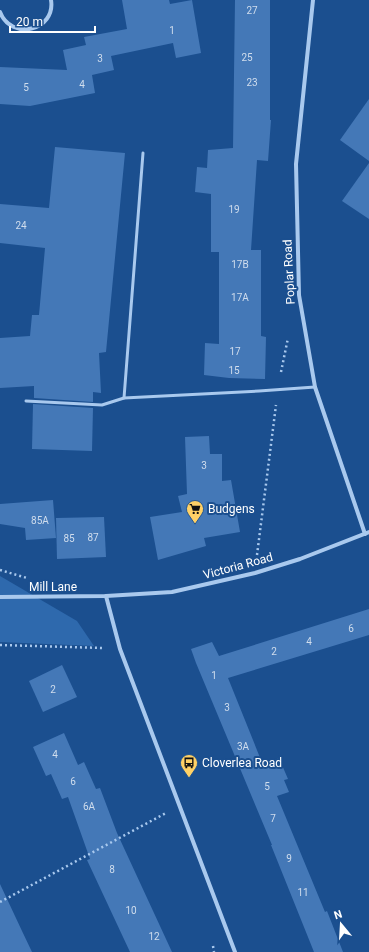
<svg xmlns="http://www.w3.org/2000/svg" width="369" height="952" font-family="Roboto,sans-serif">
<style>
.green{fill:#2e69ad}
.building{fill:#4478b7}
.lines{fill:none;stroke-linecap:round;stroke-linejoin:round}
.path{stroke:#a9c9ee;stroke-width:2.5;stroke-dasharray:2 3;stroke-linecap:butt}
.lane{stroke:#a9c9ee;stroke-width:3}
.street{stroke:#a9c9ee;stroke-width:4}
.labels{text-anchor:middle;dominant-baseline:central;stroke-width:4;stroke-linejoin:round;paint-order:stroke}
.number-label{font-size:10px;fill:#d0dded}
.street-label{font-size:12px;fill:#fff;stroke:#1b4f8f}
.poi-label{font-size:12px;fill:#fff;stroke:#1b4f8f;text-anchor:start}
</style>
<rect width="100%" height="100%" fill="#1b4f8f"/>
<!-- green -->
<path class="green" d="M 0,576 L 77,621 L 94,646 L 0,642 Z"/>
<!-- building -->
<g class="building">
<path d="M 122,0 L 169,0 L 170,4 L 192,0 L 201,53 L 176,58 L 173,43 L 111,56 L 114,70 L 92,75 L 95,93 L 30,106 L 0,104 L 0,67 L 67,70 L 63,50 L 86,45 L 84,37 L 127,29 Z"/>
<path d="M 235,0 L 270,0 L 270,120 L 271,120 L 268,161 L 257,160 L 251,250 L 261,250 L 261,336 L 266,337 L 265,379 L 229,378 L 204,375 L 205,343 L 219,344 L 219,252 L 211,252 L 211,194 L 195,192 L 197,167 L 207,168 L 208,150 L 233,148 Z"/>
<path d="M 369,99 L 369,161 L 340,140 Z"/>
<path d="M 55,147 L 125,153 L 106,352 L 99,353 L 101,393 L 93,392 L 93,402 L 34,398 L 34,386 L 0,388 L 0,338 L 30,336 L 32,315 L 39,315 L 45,248 L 0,243 L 0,204 L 49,208 Z"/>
<path d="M 369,163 L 369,219 L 342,201 Z"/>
<path d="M 33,404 L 93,408 L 92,451 L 32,449 Z"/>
<path d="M 209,436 L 210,454 L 222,454 L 222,481 L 231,480 L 240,532 L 204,538 L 206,546 L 158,560 L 150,517 L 182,512 L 178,496 L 187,494 L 185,437 Z"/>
<path d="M 53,500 L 56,538 L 26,540 L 25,528 L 0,524 L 0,504 Z"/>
<path d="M 104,517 L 106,557 L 57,559 L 56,518 Z"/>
<path d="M 369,609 L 369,635 L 228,678 L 263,765 L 279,758 L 288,779 L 284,780 L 289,792 L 277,796 L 325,912 L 327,911 L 343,952 L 314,952 L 271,845 L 272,845 L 196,663 L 191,649 L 212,642 L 219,656 Z"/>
<path d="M 62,665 L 77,697 L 43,712 L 29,681 Z"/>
<path d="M 64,733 L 78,765 L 84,762 L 96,789 L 100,788 L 117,833 L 172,952 L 130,952 L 87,860 L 90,859 L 68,797 L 62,799 L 51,774 L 46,776 L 33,747 Z"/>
<path d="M 0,884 L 22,931 L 32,952 L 0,952 Z"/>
</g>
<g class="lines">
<!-- path -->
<g class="path">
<path d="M 281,372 L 288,338"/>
<path d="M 257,555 L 276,405"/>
<path d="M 0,570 L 27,578"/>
<path d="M 0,645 L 103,648"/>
<path d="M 0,902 L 166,813"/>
<path d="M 213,946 L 214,952"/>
</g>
<!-- lane -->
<g class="lane">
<path d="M 124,398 L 143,153"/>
<path d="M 26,401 L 102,405 L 124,398 L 259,391 L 315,387"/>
</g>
<!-- street -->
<g class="street">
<path d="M 313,0 L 296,164 L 299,295 L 315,387 L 365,534"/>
<path d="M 0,12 C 11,41 56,31 51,0"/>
<path d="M 106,596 L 120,649 L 235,952"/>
<path d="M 0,597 L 106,596 L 172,592 L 255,573 L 300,559 L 369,532"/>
</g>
</g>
<!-- icons -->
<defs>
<symbol id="supermarket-pin" viewBox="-11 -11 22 30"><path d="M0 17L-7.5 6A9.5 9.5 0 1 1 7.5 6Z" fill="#ffd166" stroke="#1b4f8f"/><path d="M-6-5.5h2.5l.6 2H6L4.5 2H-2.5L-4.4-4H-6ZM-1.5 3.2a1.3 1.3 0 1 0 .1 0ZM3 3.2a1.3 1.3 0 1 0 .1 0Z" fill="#111"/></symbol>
<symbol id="bus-pin" viewBox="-11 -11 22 30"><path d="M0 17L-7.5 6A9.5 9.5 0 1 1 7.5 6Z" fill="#ffd166" stroke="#1b4f8f"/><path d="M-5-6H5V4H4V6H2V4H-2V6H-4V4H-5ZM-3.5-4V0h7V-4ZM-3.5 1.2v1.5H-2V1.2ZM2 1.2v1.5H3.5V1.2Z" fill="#111"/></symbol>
</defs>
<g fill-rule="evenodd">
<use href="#supermarket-pin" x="185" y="499" width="20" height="27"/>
<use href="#bus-pin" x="179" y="753" width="20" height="27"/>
</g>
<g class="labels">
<!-- number labels -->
<g class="number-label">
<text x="252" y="10">27</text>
<text x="172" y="30">1</text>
<text x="247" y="57">25</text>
<text x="100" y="58">3</text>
<text x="252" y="82">23</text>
<text x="82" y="84">4</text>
<text x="26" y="87">5</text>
<text x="234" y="209">19</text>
<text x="21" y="225">24</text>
<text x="240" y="264">17B</text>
<text x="240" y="297">17A</text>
<text x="235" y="351">17</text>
<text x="234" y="370">15</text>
<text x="204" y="465">3</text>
<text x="40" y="520">85A</text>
<text x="93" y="537">87</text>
<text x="69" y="538">85</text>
<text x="351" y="628">6</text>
<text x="309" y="641">4</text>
<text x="274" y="651">2</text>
<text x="214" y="675">1</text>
<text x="53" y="689">2</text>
<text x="227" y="707">3</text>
<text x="243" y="746">3A</text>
<text x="55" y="754">4</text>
<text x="73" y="781">6</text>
<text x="267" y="786">5</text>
<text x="89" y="806">6A</text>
<text x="273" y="818">7</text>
<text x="289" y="858">9</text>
<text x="112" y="869">8</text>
<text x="303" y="892">11</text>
<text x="131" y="910">10</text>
<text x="154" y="936">12</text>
</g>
<!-- street labels -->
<g class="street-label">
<text transform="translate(289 272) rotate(-93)">Poplar Road</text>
<text transform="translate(238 566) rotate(-15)">Victoria Road</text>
<text x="53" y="587">Mill Lane</text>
</g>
<!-- poi labels -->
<g class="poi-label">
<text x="208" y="509">Budgens</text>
<text x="202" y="763">Cloverlea Road</text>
</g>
</g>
<!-- north arrow -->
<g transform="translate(341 924) rotate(342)" stroke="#1b4f8f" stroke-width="3" paint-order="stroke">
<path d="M0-3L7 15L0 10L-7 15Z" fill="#ffffff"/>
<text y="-6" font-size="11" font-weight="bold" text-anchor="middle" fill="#ffffff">N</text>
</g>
<!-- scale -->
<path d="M10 26v6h85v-6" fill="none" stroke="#ffffff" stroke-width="2"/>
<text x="16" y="26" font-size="12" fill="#ffffff" stroke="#1b4f8f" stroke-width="3" paint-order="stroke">20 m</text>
</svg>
